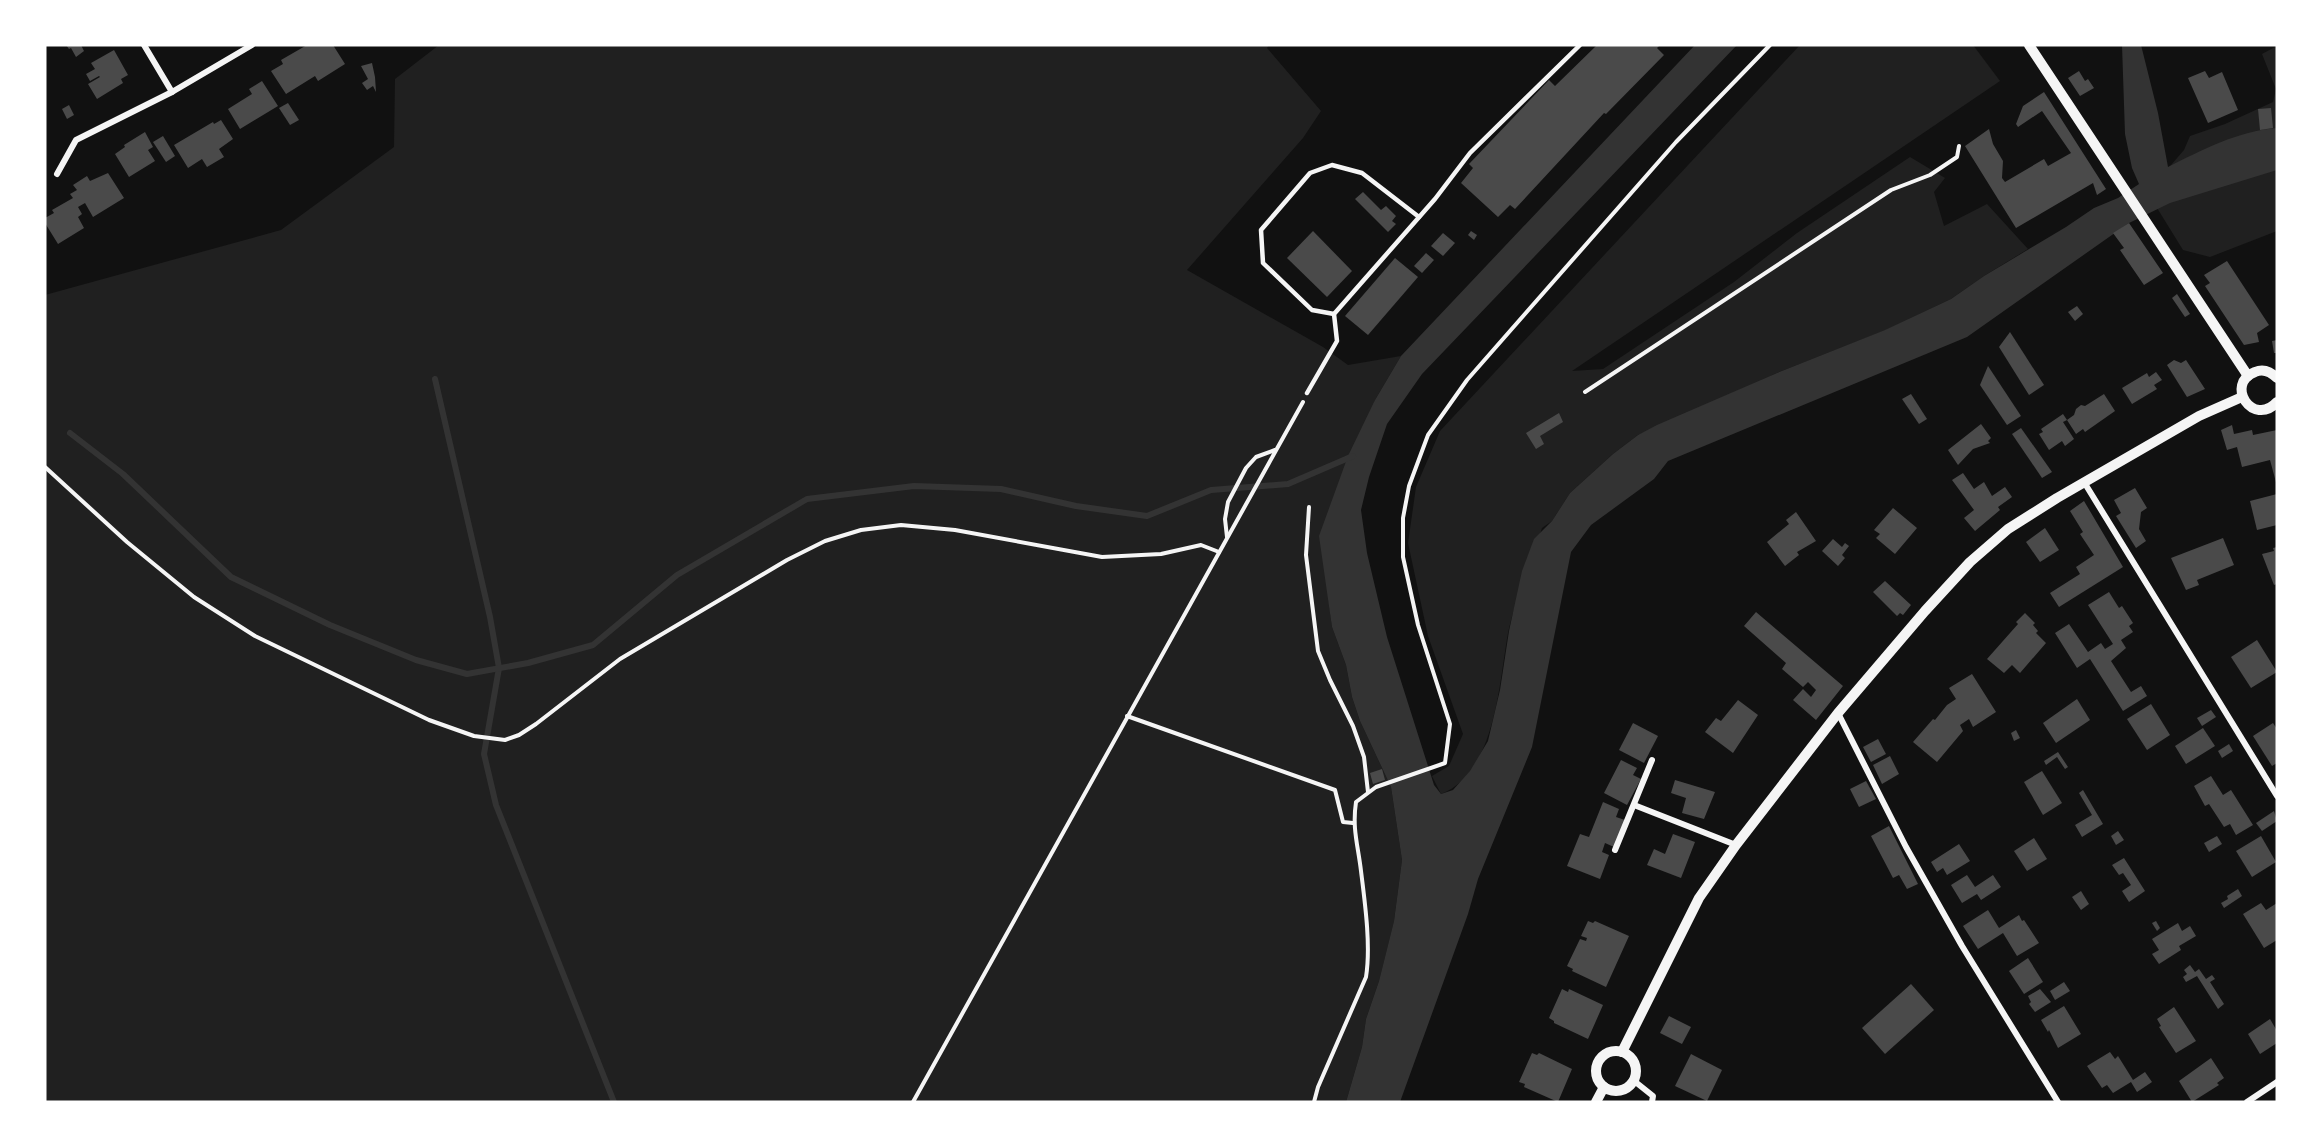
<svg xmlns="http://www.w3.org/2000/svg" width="2322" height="1147" font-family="Lato,sans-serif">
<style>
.green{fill:#202020}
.water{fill:#333}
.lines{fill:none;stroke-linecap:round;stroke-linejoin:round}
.stream{stroke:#333;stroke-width:6}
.building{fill:#4a4a4a}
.path{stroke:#f5f5f5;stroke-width:4}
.service{stroke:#f5f5f5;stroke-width:4.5}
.minor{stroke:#f5f5f5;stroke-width:6}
.tertiary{stroke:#f5f5f5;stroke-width:10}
</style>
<rect width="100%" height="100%" fill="#111"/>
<!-- green -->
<g class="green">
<path d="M 439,45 L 1269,45 L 1267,48 L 1321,111 L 1303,138 L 1187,270 L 1323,347 L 1348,365 L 1401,356 L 1375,400 L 1327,586 L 1332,627 L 1346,665 L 1352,697 L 1360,721 L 1391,787 L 1402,860 L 1394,921 L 1379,981 L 1366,1019 L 1362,1047 L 1346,1102 L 45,1102 L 45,295 L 281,230 L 394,147 L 395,79 Z"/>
<path d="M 1800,45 L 1973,45 L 2000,81 L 1572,371 L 1603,369 L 1734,282 L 1797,233 L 1910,157 L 1945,178 L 1934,192 L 1944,226 L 1987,204 L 2028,249 L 1984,276 L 1951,299 L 1886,330 L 1777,373 L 1638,435 L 1613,454 L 1570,493 L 1552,521 L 1542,528 C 1532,561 1515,599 1508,633 C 1499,682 1496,773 1441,794 L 1432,776 L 1449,766 L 1463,734 L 1428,636 L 1408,543 L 1416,487 L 1440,431 Z"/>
<path d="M 2275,47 L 2277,49 L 2277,231 L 2210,257 L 2183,250 L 2154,203 L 2159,179 L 2184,150 L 2190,136 L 2225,124 L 2273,102 L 2276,89 L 2262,54 Z"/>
</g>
<!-- water -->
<path class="water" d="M 1695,45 L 1737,45 L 1422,374 L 1387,424 L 1369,477 L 1361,510 L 1367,553 L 1387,637 L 1434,785 L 1441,794 L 1453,790 L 1470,771 L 1488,741 L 1500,690 L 1509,631 L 1522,571 L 1534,539 L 1552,521 L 1570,493 L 1613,454 L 1638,435 L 1657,425 L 1777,373 L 1885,330 L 1951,299 L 1984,276 L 2066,227 L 2094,208 L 2118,198 L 2139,184 L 2132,168 L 2125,134 L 2122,45 L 2141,45 L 2158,113 L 2168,167 C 2202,150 2238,131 2277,128 L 2277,170 L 2170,203 L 2129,223 L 1967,337 L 1668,461 L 1654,479 L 1591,525 L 1571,552 L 1532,747 L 1478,879 L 1468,914 L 1400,1102 L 1346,1102 L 1362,1047 L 1366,1019 L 1379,981 L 1394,921 L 1402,860 L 1391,787 L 1360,721 L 1352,697 L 1346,665 L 1332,627 L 1319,536 L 1348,456 L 1375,400 L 1401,356 Z"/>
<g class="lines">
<!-- stream -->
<g class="stream">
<path d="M 435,379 L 490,617 L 499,668 L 484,754 L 496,805 L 614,1102"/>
<path d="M 70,433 L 123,474 L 231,577 L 330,625 L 416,660 L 467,674 L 528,663 L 593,645 L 677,575 L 807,499 L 914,486 L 1001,489 L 1076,506 L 1147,516 L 1211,490 L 1288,484 L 1353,456"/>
</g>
</g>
<!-- building -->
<g class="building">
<path d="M 66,45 L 81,45 L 84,51 L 76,57 L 71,48 L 69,49 Z"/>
<path d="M 307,45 L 333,45 L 345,64 L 318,81 L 315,76 L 286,94 L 271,71 L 283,64 L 281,60 Z"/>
<path d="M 1597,45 L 1660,45 L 1657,48 L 1664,55 L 1606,114 L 1604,113 L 1515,209 L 1510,205 L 1498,217 L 1461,183 L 1473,168 L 1469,164 L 1549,80 L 1555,86 Z"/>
<path d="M 114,50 L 128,75 L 121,79 L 123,83 L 97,99 L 88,84 L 100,77 L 99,76 L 90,81 L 86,74 L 95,69 L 91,63 Z"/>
<path d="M 372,63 L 375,77 L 376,92 L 373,86 L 367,90 L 362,83 L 368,79 L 361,66 Z"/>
<path d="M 2079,71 L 2085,81 L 2088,79 L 2094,88 L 2080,96 L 2068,78 Z"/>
<path d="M 2205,71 L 2209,78 L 2222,72 L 2238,110 L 2208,123 L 2188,78 Z"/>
<path d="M 262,81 L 278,106 L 240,129 L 228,109 L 252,94 L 249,89 Z"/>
<path d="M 2044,92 L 2106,189 L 2097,195 L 2093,183 L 2016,228 L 1965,146 L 1989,129 L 1993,144 L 2003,161 L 2002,178 L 2005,182 L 2044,159 L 2048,166 L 2071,153 L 2042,111 L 2018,127 L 2016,124 L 2023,106 Z"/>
<path d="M 288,103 L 299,120 L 290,125 L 279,108 Z"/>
<path d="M 69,105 L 74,115 L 67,119 L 62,109 Z"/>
<path d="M 2271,108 L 2273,128 L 2260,130 L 2258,109 Z"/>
<path d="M 221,120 L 233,139 L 219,149 L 224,157 L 207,167 L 202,159 L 188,168 L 174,145 L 213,122 L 214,124 Z"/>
<path d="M 145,132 L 153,147 L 148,150 L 155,161 L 129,177 L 115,154 L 125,147 L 124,145 Z"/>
<path d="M 163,136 L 175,156 L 166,162 L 153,142 Z"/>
<path d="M 108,173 L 124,198 L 93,217 L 85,203 L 78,207 L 82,214 L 78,217 L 84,228 L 58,244 L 45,223 L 45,218 L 54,213 L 52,210 L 73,198 L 70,194 L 77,190 L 73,185 L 87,176 L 90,181 Z"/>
<path d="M 1363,192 L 1381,210 L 1386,206 L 1396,216 L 1392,221 L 1396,224 L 1388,232 L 1355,199 Z"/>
<path d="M 2129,223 L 2163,273 L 2144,285 L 2120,250 L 2124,248 L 2113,233 Z"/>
<path d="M 1313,231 L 1352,271 L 1327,297 L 1287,258 Z"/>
<path d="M 1471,231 L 1477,235 L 1474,240 L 1468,235 Z"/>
<path d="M 1443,233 L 1455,243 L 1443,256 L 1431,246 Z"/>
<path d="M 1426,253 L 1434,260 L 1422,273 L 1414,266 Z"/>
<path d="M 1395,258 L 1418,277 L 1368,335 L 1345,316 Z"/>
<path d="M 2227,261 L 2269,325 L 2257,333 L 2259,342 L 2244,345 L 2205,286 L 2210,283 L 2204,275 Z"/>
<path d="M 2177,294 L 2190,314 L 2185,317 L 2172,298 Z"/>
<path d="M 2077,306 L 2083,314 L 2075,321 L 2068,312 Z"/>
<path d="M 2010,332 L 2044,385 L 2029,395 L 1999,347 Z"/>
<path d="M 2277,340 L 2277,353 L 2274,353 L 2272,341 Z"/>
<path d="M 2174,360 L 2181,363 L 2186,360 L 2205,389 L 2187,397 L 2167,365 Z"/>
<path d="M 1988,366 L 2021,416 L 2007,425 L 1980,385 Z"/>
<path d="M 2156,372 L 2162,380 L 2154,385 L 2157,389 L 2132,404 L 2122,388 L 2147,373 L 2149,377 Z"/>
<path d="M 1911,394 L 1927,419 L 1919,424 L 1902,399 Z"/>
<path d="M 2104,394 L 2115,411 L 2085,432 L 2083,429 L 2076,434 L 2067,420 L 2063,422 L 2074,439 L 2065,446 L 2062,441 L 2049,450 L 2039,434 L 2043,432 L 2041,429 L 2063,414 L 2067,420 L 2074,415 L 2076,409 L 2081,405 L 2085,406 Z"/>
<path d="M 1559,413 L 1563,422 L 1540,436 L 1544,444 L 1536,449 L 1526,433 Z"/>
<path d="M 1981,424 L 1991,438 L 1988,441 L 1990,443 L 1973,449 L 1958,465 L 1948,450 Z"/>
<path d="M 2232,425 L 2234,434 L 2252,430 L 2253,435 L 2277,430 L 2277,486 L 2270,460 L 2242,467 L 2237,447 L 2227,450 L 2221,430 Z"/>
<path d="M 2021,428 L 2052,472 L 2042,478 L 2012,434 Z"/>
<path d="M 1963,473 L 1974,489 L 1984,482 L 1992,496 L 2005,487 L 2012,497 L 1998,507 L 2000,510 L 1975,531 L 1964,518 L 1974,510 L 1952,480 Z"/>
<path d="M 2135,488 L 2147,508 L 2141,512 L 2139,529 L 2146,541 L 2136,548 L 2116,516 L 2121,513 L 2114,500 Z"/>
<path d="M 2277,494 L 2277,525 L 2257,530 L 2250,501 Z"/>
<path d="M 2084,501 L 2123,567 L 2059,607 L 2050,593 L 2080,574 L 2076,567 L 2094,555 L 2080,534 L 2083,532 L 2070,511 Z"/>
<path d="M 1893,508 L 1917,528 L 1895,554 L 1876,538 L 1880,534 L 1874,530 Z"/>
<path d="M 1796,512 L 1816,541 L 1797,552 L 1799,555 L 1785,566 L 1767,542 L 1789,524 L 1786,520 Z"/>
<path d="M 2045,528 L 2059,550 L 2040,562 L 2026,542 Z"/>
<path d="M 2223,538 L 2234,565 L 2197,580 L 2199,585 L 2186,590 L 2171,558 Z"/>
<path d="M 1833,539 L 1842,547 L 1845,543 L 1849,546 L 1842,555 L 1845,558 L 1838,566 L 1822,551 Z"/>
<path d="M 2277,547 L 2277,584 L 2274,585 L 2262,554 L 2274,551 L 2273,548 Z"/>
<path d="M 1885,581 L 1911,605 L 1903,615 L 1900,613 L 1897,616 L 1873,592 Z"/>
<path d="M 2109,592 L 2119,608 L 2122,606 L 2133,623 L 2129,626 L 2133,632 L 2121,640 L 2126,648 L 2111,661 L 2131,692 L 2141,686 L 2147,696 L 2123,711 L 2090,659 L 2077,668 L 2055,633 L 2069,624 L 2088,652 L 2101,643 L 2105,649 L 2113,644 L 2088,605 Z"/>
<path d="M 1756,612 L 1843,686 L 1816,720 L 1793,700 L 1803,689 L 1811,697 L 1816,690 L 1808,682 L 1803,687 L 1782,669 L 1786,663 L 1744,626 Z"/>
<path d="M 2025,613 L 2035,623 L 2033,625 L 2038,631 L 2036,633 L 2046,643 L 2020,673 L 2012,665 L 2004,673 L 1987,659 L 2018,624 L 2016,622 Z"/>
<path d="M 2257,640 L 2277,672 L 2251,688 L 2231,657 Z"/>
<path d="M 1972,674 L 1996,712 L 1973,727 L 1969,719 L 1960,725 L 1963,731 L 1937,762 L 1913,742 L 1933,719 L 1935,720 L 1947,705 L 1956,699 L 1949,688 Z"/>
<path d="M 2077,699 L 2090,720 L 2056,743 L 2043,723 Z"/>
<path d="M 1738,700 L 1758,715 L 1733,753 L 1705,732 L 1716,718 L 1721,721 Z"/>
<path d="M 2151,704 L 2170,735 L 2147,750 L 2127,719 Z"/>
<path d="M 2211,710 L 2216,717 L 2202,726 L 2197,718 Z"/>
<path d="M 1633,723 L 1658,736 L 1644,763 L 1619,750 Z"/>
<path d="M 2273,723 L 2277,729 L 2277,763 L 2272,766 L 2253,736 Z"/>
<path d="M 2203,728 L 2215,746 L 2186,764 L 2175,746 Z"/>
<path d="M 2016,730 L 2020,738 L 2014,741 L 2011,733 Z"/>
<path d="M 1878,739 L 1886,754 L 1871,762 L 1863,747 Z"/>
<path d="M 2229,744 L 2233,751 L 2222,758 L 2218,751 Z"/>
<path d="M 2058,752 L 2068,767 L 2065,769 L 2057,757 L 2046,765 L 2044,761 Z"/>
<path d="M 1890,756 L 1899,774 L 1882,784 L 1873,765 Z"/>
<path d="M 1621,760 L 1637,768 L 1633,775 L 1641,779 L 1627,805 L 1604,793 Z"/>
<path d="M 1382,769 L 1385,780 L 1373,784 L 1370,773 Z"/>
<path d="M 2042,771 L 2062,803 L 2043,815 L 2024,782 Z"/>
<path d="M 2211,776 L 2223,795 L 2231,790 L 2253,825 L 2236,835 L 2230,824 L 2224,827 L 2209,804 L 2205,806 L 2194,786 Z"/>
<path d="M 1675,780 L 1715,792 L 1704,819 L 1682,813 L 1686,798 L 1671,793 Z"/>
<path d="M 1866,781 L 1876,799 L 1859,807 L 1850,789 Z"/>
<path d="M 2083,790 L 2103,824 L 2082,837 L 2075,825 L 2092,815 L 2079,793 Z"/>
<path d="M 1603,802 L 1619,809 L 1616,817 L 1625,820 L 1614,847 L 1605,843 L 1602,852 L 1609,855 L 1600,879 L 1567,866 L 1580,834 L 1589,837 Z"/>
<path d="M 2274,811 L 2277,821 L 2262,831 L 2256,823 Z"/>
<path d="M 1889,826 L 1918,884 L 1907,889 L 1899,875 L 1893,878 L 1871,836 Z"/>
<path d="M 2118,831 L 2124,840 L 2116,845 L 2111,836 Z"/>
<path d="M 1673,834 L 1695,842 L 1681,878 L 1647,865 L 1654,849 L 1665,854 Z"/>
<path d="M 2217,836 L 2222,844 L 2209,852 L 2204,843 Z"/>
<path d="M 2261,836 L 2276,862 L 2252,877 L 2236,851 Z"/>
<path d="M 2034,838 L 2047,859 L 2027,871 L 2014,851 Z"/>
<path d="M 1959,844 L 1970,861 L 1947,875 L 1943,868 L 1937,872 L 1931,862 Z"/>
<path d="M 2124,858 L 2145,891 L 2129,902 L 2122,891 L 2131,885 L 2123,873 L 2119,875 L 2112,865 Z"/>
<path d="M 1967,875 L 1975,887 L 1993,875 L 2001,887 L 1981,900 L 1977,894 L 1962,903 L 1951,885 Z"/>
<path d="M 2238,889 L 2242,896 L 2224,908 L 2221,903 L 2228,899 L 2227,896 Z"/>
<path d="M 2081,891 L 2089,904 L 2081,910 L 2072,897 Z"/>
<path d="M 2261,903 L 2266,910 L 2277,903 L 2277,940 L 2264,948 L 2243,914 Z"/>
<path d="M 1988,910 L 1999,928 L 2019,915 L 2022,921 L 2024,920 L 2039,943 L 2017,956 L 2003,933 L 1978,949 L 1963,926 Z"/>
<path d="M 1588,921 L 1593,923 L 1595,921 L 1629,936 L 1606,987 L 1572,971 L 1573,969 L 1567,966 L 1580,939 L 1586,941 L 1587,938 L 1581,936 Z"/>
<path d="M 2156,921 L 2160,928 L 2157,931 L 2152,923 Z"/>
<path d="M 2178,923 L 2182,931 L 2190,926 L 2196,936 L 2179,946 L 2181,950 L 2159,964 L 2152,954 L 2159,950 L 2152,939 Z"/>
<path d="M 2028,958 L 2043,982 L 2024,994 L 2009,971 Z"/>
<path d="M 2190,965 L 2195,972 L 2199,969 L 2206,979 L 2212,975 L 2215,979 L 2210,982 L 2224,1004 L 2218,1009 L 2197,976 L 2186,982 L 2183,977 L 2187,974 L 2184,970 Z"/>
<path d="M 2064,982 L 2070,991 L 2055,1000 L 2050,991 Z"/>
<path d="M 1911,984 L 1934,1010 L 1885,1054 L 1862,1028 Z"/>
<path d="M 1562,989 L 1568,992 L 1569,989 L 1603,1005 L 1588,1039 L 1554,1023 L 1554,1021 L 1549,1018 Z"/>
<path d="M 2040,989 L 2051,1002 L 2035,1012 L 2029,1004 L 2031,1002 L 2028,996 Z"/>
<path d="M 2064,1006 L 2081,1034 L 2058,1048 L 2049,1030 L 2048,1032 L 2041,1020 Z"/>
<path d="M 2174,1007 L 2196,1041 L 2176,1053 L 2159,1027 L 2161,1026 L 2157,1019 Z"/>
<path d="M 1669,1016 L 1691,1027 L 1682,1044 L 1660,1033 Z"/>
<path d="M 2270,1019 L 2277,1031 L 2277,1043 L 2260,1054 L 2248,1034 Z"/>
<path d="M 2110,1052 L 2115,1059 L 2118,1056 L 2133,1080 L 2145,1072 L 2152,1082 L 2137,1092 L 2131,1082 L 2113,1093 L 2107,1085 L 2102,1088 L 2087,1066 Z"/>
<path d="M 1532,1053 L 1537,1055 L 1539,1053 L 1572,1069 L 1558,1102 L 1524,1087 L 1525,1084 L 1519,1082 Z"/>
<path d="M 1691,1054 L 1722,1070 L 1707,1101 L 1675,1086 Z"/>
<path d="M 2211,1058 L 2224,1078 L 2217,1083 L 2219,1085 L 2192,1102 L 2179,1081 Z"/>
</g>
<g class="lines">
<!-- path -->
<g class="path">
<path d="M 1585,392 L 1891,190 L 1930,175 L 1957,157 L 1959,146"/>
<path d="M 45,467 L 127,542 L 194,597 L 255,636 L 429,720 L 474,736 L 505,740 L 519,735 L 536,724 L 620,659 L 787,560 L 825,541 L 861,530 L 901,525 L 955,530 L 1102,557 L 1161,554 L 1201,545 L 1219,552"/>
<path d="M 1309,507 L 1306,555 L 1318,651 L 1330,680 L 1353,726 L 1364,757 L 1368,792"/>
<path d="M 1227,537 L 1225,519 L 1228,502 L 1246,468 L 1256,457 L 1275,450"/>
<path d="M 1127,716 L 1335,790 L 1343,822 L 1353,823"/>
<path d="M 913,1102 L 1303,402"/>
<path d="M 1314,1102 L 1318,1087 L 1366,977 C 1371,946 1365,903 1361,871 C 1358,845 1352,829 1356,802 L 1376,787 L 1445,763 L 1450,724 L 1418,625 L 1403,557 L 1403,518 L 1409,486 L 1428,435 L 1467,380 L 1676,142 L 1770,45"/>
</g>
<!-- service -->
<g class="service">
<path d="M 1334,314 L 1312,310 L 1263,263 L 1261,230 L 1310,173 L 1332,165 L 1362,173 L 1419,217"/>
<path d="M 1307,393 L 1337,341 L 1334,314 L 1435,199 L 1470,153 L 1580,45"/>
</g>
<!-- minor -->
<g class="minor">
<path d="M 144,45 L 172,92 L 252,45"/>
<path d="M 57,174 L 76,140 L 172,92"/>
<path d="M 2084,482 L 2277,796"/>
<path d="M 1838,713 L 1906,847 L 1962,946 L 2058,1102"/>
<path d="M 1634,805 L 1736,845"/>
<path d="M 1615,850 L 1652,760"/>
<path d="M 1633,1080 L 1653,1096 L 1652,1102"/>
<path d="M 2247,1102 L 2277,1082"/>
</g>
<!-- tertiary -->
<g class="tertiary">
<path d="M 2029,45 L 2248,376"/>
<path d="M 2277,378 C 2271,372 2264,368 2255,372 C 2224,384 2253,428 2277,402"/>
<circle cx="1616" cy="1071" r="20"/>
<path d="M 1622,1052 L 1699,898 L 1736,845 L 1838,713 L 1925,611 L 1970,562 L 2008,529 L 2057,498 L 2199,416 L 2242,397"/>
<path d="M 1596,1102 L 1604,1087"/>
</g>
</g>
<!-- border -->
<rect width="2322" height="1147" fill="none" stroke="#ffffff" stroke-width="93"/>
</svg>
